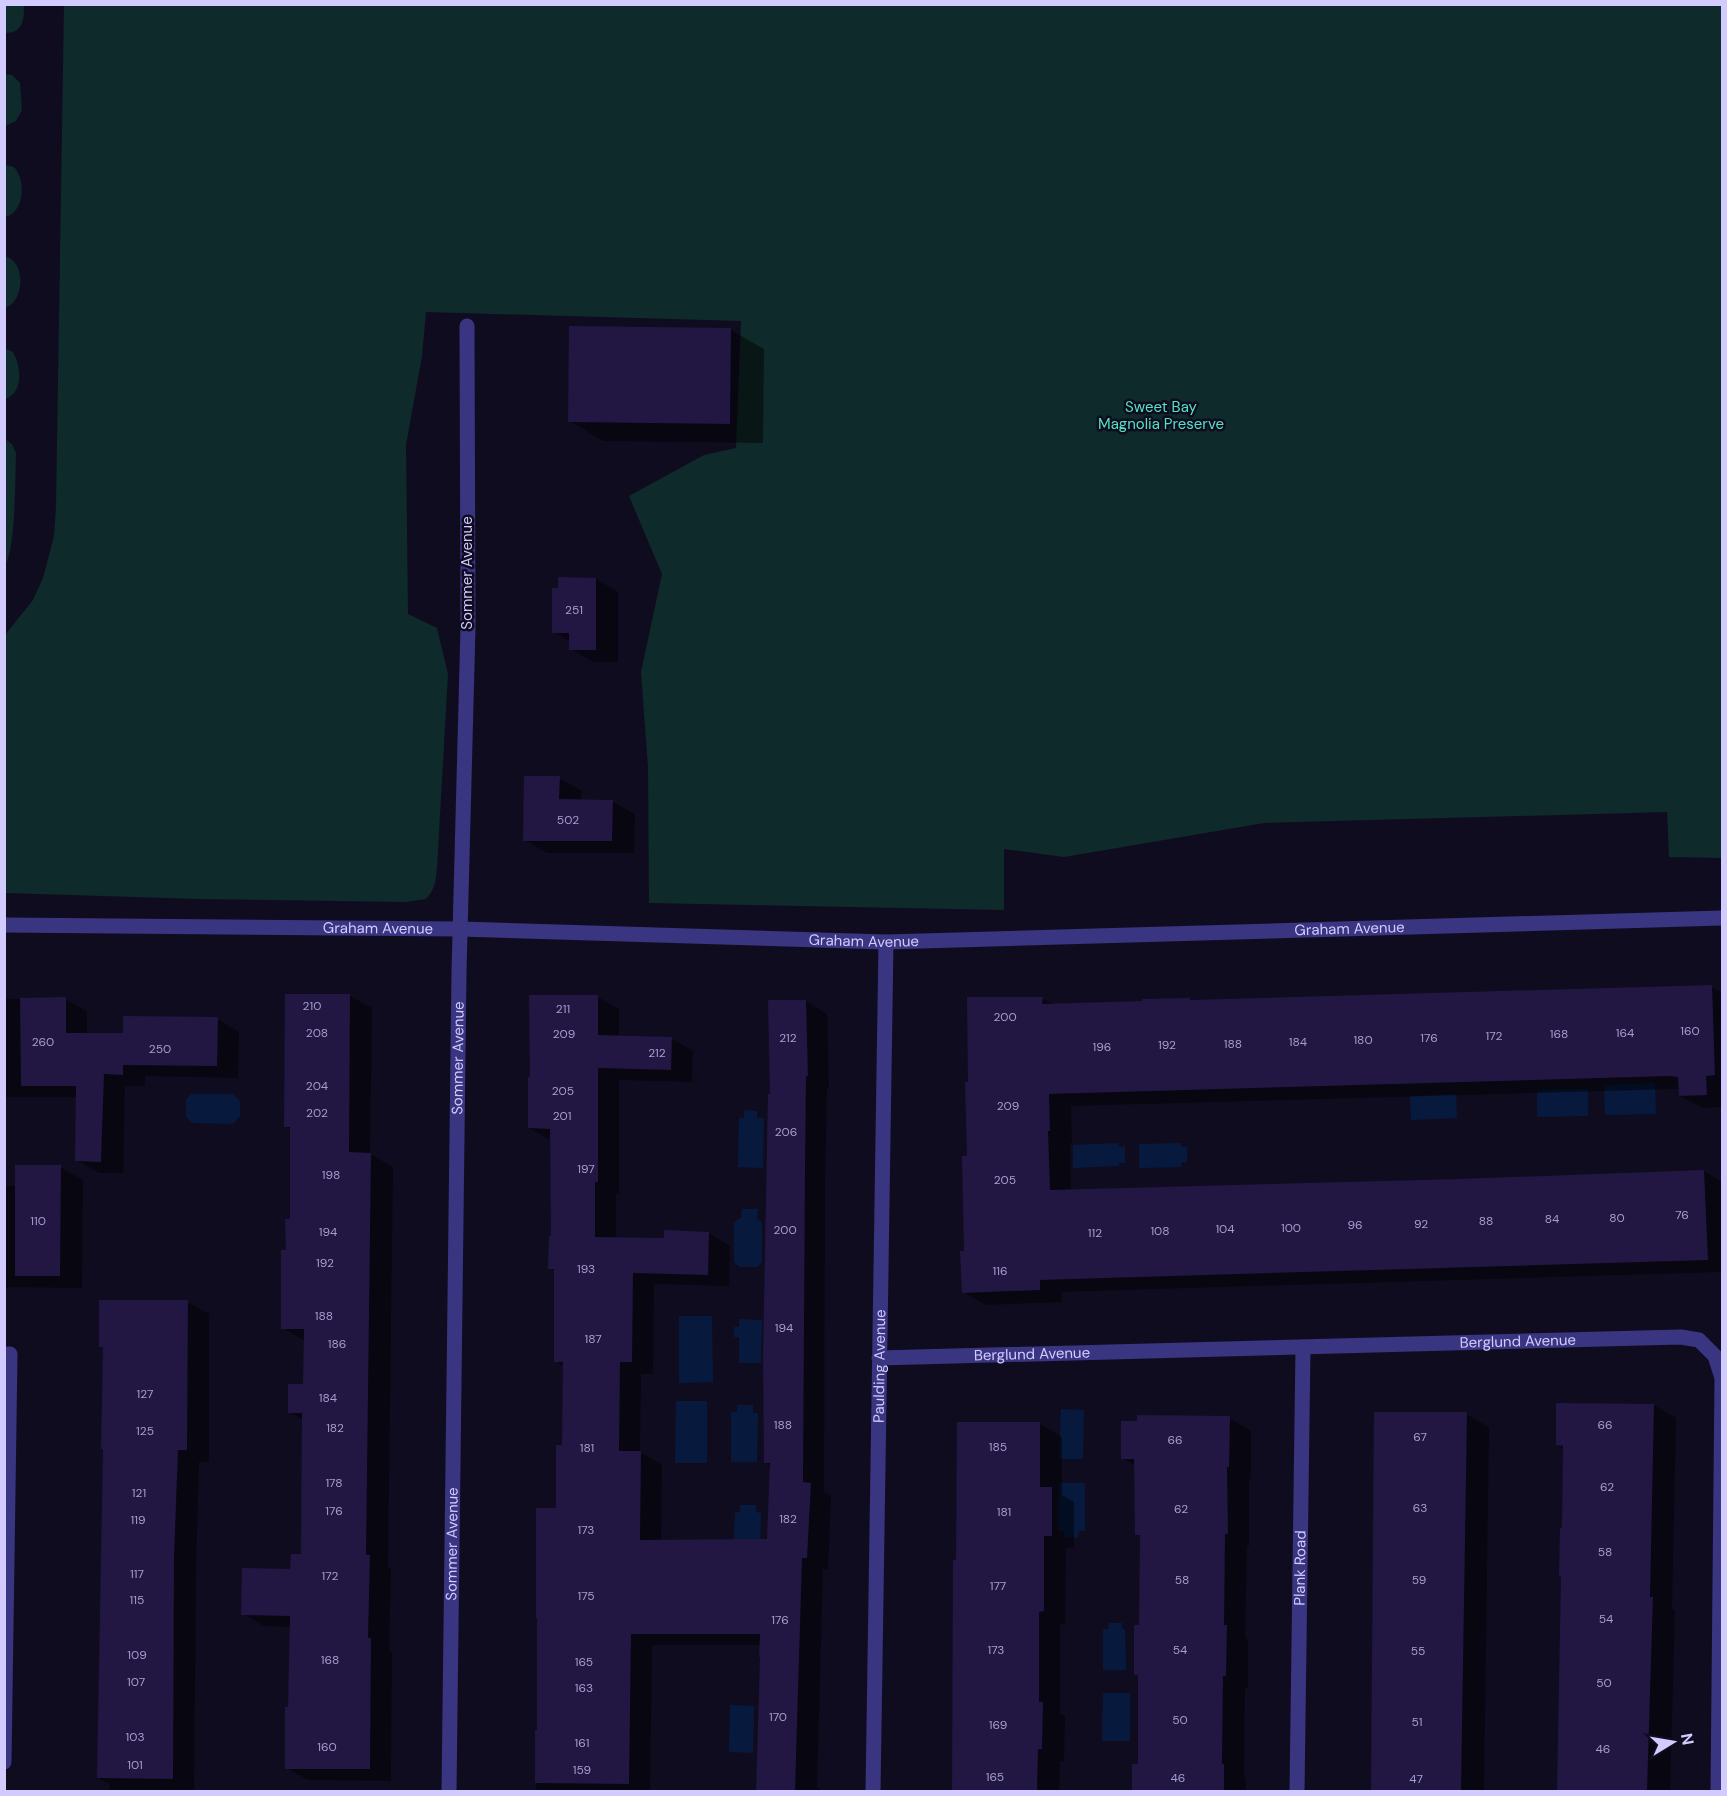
<svg xmlns="http://www.w3.org/2000/svg" width="1727" height="1796" font-family="'DM Sans',sans-serif">
<style>
.green{fill:#0f2a2a}
.water{fill:#071a3e}
.shadow{fill:#0007}
.building{fill:#211742}
.lines{fill:none;stroke-linecap:round;stroke-linejoin:round}
.street{stroke:#3a3581;stroke-width:15}
.labels{text-anchor:middle;dominant-baseline:central;stroke-width:5;stroke-linejoin:round;paint-order:stroke}
.number-label{font-size:12px;fill:#a69ed0}
.park-label{font-size:15px;fill:#53e3c2;stroke:#100c20}
.street-label{font-size:15px;fill:#d2cbff;stroke:#100c20}
</style>
<rect width="100%" height="100%" fill="#100c20"/>
<!-- green -->
<g class="green">
<path d="M 4,5 L 24,5 C 24,20 23,33 5,33 Z"/>
<path d="M 64,5 L 1722,5 L 1722,858 L 1669,857 L 1667,812 L 1264,823 L 1064,857 L 1004,849 L 1004,910 L 649,903 L 648,767 L 641,672 L 662,574 L 629,496 L 704,455 L 736,448 L 741,321 L 426,312 L 422,356 L 406,445 L 408,614 L 437,628 L 448,674 L 437,868 C 436,880 435,889 426,899 L 405,902 L 200,899 L 5,893 L 5,635 L 33,600 L 43,578 L 54,536 L 56,507 Z"/>
<path d="M 4,74 L 12,75 L 20,83 L 22,110 L 16,121 L 5,126 Z"/>
<path d="M 5,165 L 14,167 C 26,180 25,212 5,217 Z"/>
<path d="M 5,256 C 26,262 25,301 5,308 Z"/>
<path d="M 4,348 L 13,352 C 21,366 24,393 5,399 Z"/>
<path d="M 5,439 L 12,444 L 16,453 C 15,479 16,546 5,566 Z"/>
</g>
<!-- water -->
<g class="water">
<path d="M 1655,1083 L 1656,1114 L 1605,1115 L 1604,1085 Z"/>
<path d="M 1588,1089 L 1588,1116 L 1537,1117 L 1537,1090 Z"/>
<path d="M 191,1094 L 233,1094 L 240,1101 L 240,1116 L 233,1124 L 192,1123 L 186,1117 L 186,1099 Z"/>
<path d="M 1456,1094 L 1457,1118 L 1411,1120 L 1410,1096 Z"/>
<path d="M 744,1110 L 757,1111 L 757,1118 L 764,1118 L 763,1168 L 738,1167 L 739,1118 L 744,1118 Z"/>
<path d="M 1118,1143 L 1119,1147 L 1125,1146 L 1125,1163 L 1119,1163 L 1119,1166 L 1073,1168 L 1073,1145 Z"/>
<path d="M 1181,1143 L 1181,1147 L 1187,1147 L 1187,1162 L 1182,1162 L 1181,1167 L 1139,1168 L 1139,1144 Z"/>
<path d="M 742,1209 L 758,1209 L 757,1219 L 762,1222 L 762,1262 L 757,1267 L 740,1267 L 734,1262 L 734,1222 L 741,1218 Z"/>
<path d="M 679,1316 L 712,1316 L 713,1382 L 679,1383 Z"/>
<path d="M 739,1319 L 762,1320 L 761,1363 L 739,1363 L 739,1337 L 734,1337 L 734,1327 L 739,1327 Z"/>
<path d="M 676,1401 L 707,1401 L 707,1463 L 675,1463 Z"/>
<path d="M 737,1405 L 753,1405 L 753,1413 L 758,1413 L 757,1462 L 731,1462 L 731,1412 L 737,1412 Z"/>
<path d="M 1061,1409 L 1084,1410 L 1083,1459 L 1059,1459 Z"/>
<path d="M 1059,1483 L 1085,1483 L 1085,1531 L 1079,1531 L 1078,1538 L 1064,1537 L 1064,1531 L 1058,1531 Z"/>
<path d="M 740,1505 L 756,1505 L 756,1512 L 761,1513 L 760,1560 L 733,1560 L 735,1512 L 740,1512 Z"/>
<path d="M 1109,1623 L 1122,1623 L 1122,1629 L 1125,1629 L 1126,1670 L 1103,1670 L 1103,1629 L 1108,1629 Z"/>
<path d="M 1103,1693 L 1130,1693 L 1130,1741 L 1102,1741 Z"/>
<path d="M 730,1705 L 754,1706 L 753,1753 L 729,1752 Z"/>
</g>
<!-- shadow -->
<g class="shadow">
<path d="M 731,330 L 764,349 L 763,443 L 603,441 L 570,421 Z"/>
<path d="M 596,579 L 618,592 L 618,662 L 593,662 L 571,649 L 571,642 L 553,632 Z"/>
<path d="M 559,778 L 582,791 L 581,801 L 613,802 L 635,814 L 634,853 L 547,853 L 525,840 Z"/>
<path d="M 1711,987 L 1719,991 L 1722,991 L 1722,1107 L 1703,1108 L 1680,1096 L 1680,1089 L 1071,1106 L 1072,1143 L 1070,1143 L 1071,1190 L 1461,1180 L 1704,1171 L 1722,1182 L 1722,1272 L 1061,1292 L 1062,1302 L 986,1305 L 963,1292 L 969,1157 L 1042,998 L 1054,1005 L 1190,999 L 1194,1002 Z"/>
<path d="M 350,996 L 372,1008 L 370,1154 L 393,1167 L 388,1567 L 391,1569 L 389,1650 L 392,1652 L 391,1781 L 308,1780 L 286,1768 L 291,1627 L 264,1626 L 243,1614 L 292,1571 L 303,1556 L 304,1420 L 289,1412 L 305,1385 L 305,1341 L 283,1328 L 287,1251 L 291,1220 L 292,1130 L 285,1126 Z"/>
<path d="M 598,997 L 619,1009 L 619,1037 L 671,1038 L 693,1051 L 692,1082 L 619,1080 L 619,1194 L 616,1194 L 616,1239 L 666,1239 L 709,1233 L 730,1246 L 729,1286 L 654,1284 L 653,1374 L 641,1374 L 640,1452 L 662,1465 L 661,1541 L 769,1541 L 772,1466 L 765,1463 L 771,1096 L 769,1002 L 806,1001 L 827,1014 L 829,1088 L 827,1088 L 825,1184 L 824,1492 L 831,1496 L 828,1570 L 823,1569 L 817,1787 L 820,1789 L 820,1792 L 757,1792 L 762,1657 L 761,1645 L 652,1645 L 650,1792 L 536,1792 L 537,1731 L 538,1731 L 563,1446 L 564,1366 L 555,1361 L 555,1271 L 550,1268 L 553,1238 L 550,1140 L 529,1128 Z"/>
<path d="M 4,999 L 65,999 L 87,1011 L 87,1035 L 124,1035 L 217,1019 L 239,1032 L 238,1078 L 145,1076 L 145,1086 L 125,1086 L 123,1173 L 99,1173 L 77,1160 L 78,1097 L 4,1097 Z"/>
<path d="M 60,1167 L 83,1180 L 82,1288 L 4,1287 L 4,1186 L 17,1186 Z"/>
<path d="M 187,1302 L 209,1314 L 209,1462 L 199,1462 L 196,1571 L 194,1791 L 109,1792 L 110,1784 L 98,1778 L 104,1449 L 104,1348 L 101,1346 Z"/>
<path d="M 1654,1405 L 1676,1418 L 1672,1609 L 1675,1611 L 1670,1792 L 1559,1792 L 1564,1449 L 1557,1445 Z"/>
<path d="M 1376,1413 L 1466,1414 L 1489,1427 L 1484,1792 L 1372,1792 Z"/>
<path d="M 1229,1418 L 1251,1431 L 1251,1479 L 1249,1479 L 1249,1546 L 1247,1546 L 1245,1638 L 1248,1640 L 1248,1688 L 1245,1688 L 1244,1777 L 1246,1778 L 1246,1792 L 1133,1792 L 1134,1765 L 1139,1765 L 1139,1676 L 1135,1674 L 1141,1627 L 1142,1537 L 1137,1534 L 1136,1466 L 1122,1458 Z"/>
<path d="M 1040,1424 L 1062,1437 L 1062,1495 L 1074,1502 L 1074,1548 L 1066,1548 L 1065,1623 L 1060,1624 L 1060,1714 L 1065,1716 L 1064,1761 L 1060,1761 L 1059,1792 L 953,1792 L 955,1562 L 957,1562 Z"/>
</g>
<!-- building -->
<g class="building">
<path d="M 569,326 L 731,328 L 730,424 L 568,422 Z"/>
<path d="M 558,577 L 596,578 L 596,650 L 569,650 L 569,633 L 552,633 L 552,588 L 558,588 Z"/>
<path d="M 524,776 L 560,776 L 559,799 L 613,800 L 612,841 L 523,841 Z"/>
<path d="M 1712,985 L 1715,1075 L 1706,1076 L 1707,1095 L 1679,1096 L 1678,1077 L 1668,1076 L 1049,1094 L 1050,1131 L 1048,1131 L 1050,1190 L 1461,1179 L 1704,1170 L 1708,1260 L 1040,1280 L 1040,1290 L 962,1293 L 960,1251 L 964,1251 L 962,1156 L 967,1156 L 965,1082 L 968,1082 L 967,997 L 1043,997 L 1042,1004 L 1142,1001 L 1142,999 L 1190,998 L 1190,1000 Z"/>
<path d="M 285,994 L 350,994 L 349,1152 L 371,1153 L 366,1555 L 370,1555 L 368,1638 L 371,1638 L 370,1769 L 285,1769 L 285,1707 L 288,1707 L 290,1616 L 241,1615 L 242,1568 L 290,1569 L 291,1554 L 301,1554 L 302,1413 L 288,1413 L 288,1384 L 303,1384 L 304,1329 L 281,1329 L 281,1250 L 286,1250 L 285,1219 L 290,1219 L 290,1127 L 284,1127 Z"/>
<path d="M 529,995 L 598,995 L 598,1035 L 672,1037 L 671,1070 L 598,1068 L 598,1182 L 595,1182 L 595,1237 L 664,1238 L 664,1230 L 709,1232 L 708,1275 L 633,1273 L 632,1362 L 620,1362 L 619,1451 L 641,1451 L 640,1540 L 767,1539 L 770,1463 L 764,1463 L 763,1356 L 768,1094 L 770,1094 L 768,1000 L 806,1000 L 808,1076 L 806,1076 L 805,1171 L 803,1482 L 811,1483 L 807,1558 L 802,1558 L 795,1791 L 756,1791 L 760,1657 L 759,1657 L 760,1634 L 631,1634 L 629,1784 L 535,1783 L 535,1730 L 537,1730 L 537,1618 L 536,1618 L 536,1508 L 556,1508 L 556,1445 L 562,1445 L 563,1362 L 554,1362 L 554,1269 L 548,1269 L 549,1236 L 551,1236 L 550,1129 L 528,1128 L 528,1077 L 530,1077 Z"/>
<path d="M 66,997 L 66,1033 L 123,1033 L 123,1016 L 218,1017 L 217,1066 L 123,1065 L 123,1075 L 104,1074 L 101,1162 L 75,1161 L 76,1086 L 21,1086 L 20,998 Z"/>
<path d="M 15,1165 L 61,1165 L 60,1276 L 15,1276 Z"/>
<path d="M 99,1300 L 188,1300 L 187,1450 L 178,1450 L 174,1558 L 173,1779 L 97,1778 L 103,1449 L 101,1449 L 103,1347 L 99,1347 Z"/>
<path d="M 1556,1403 L 1654,1404 L 1650,1597 L 1653,1597 L 1647,1791 L 1557,1791 L 1561,1576 L 1559,1576 L 1560,1528 L 1562,1528 L 1563,1446 L 1556,1445 Z"/>
<path d="M 1374,1412 L 1467,1412 L 1461,1791 L 1371,1791 Z"/>
<path d="M 1137,1415 L 1230,1416 L 1229,1467 L 1227,1467 L 1228,1534 L 1225,1534 L 1224,1625 L 1227,1625 L 1226,1676 L 1223,1676 L 1222,1764 L 1224,1764 L 1224,1791 L 1132,1791 L 1132,1764 L 1138,1764 L 1138,1675 L 1134,1675 L 1134,1625 L 1139,1625 L 1140,1535 L 1135,1535 L 1134,1459 L 1121,1459 L 1121,1421 L 1137,1421 Z"/>
<path d="M 957,1422 L 1040,1422 L 1040,1487 L 1052,1487 L 1052,1536 L 1044,1536 L 1044,1611 L 1039,1612 L 1039,1702 L 1043,1702 L 1042,1749 L 1038,1749 L 1037,1791 L 952,1791 L 953,1560 L 956,1560 Z"/>
</g>
<g class="lines">
<!-- street -->
<g class="street">
<path id="s1" d="M 4,925 L 460,929 L 886,942 L 1722,918"/>
<path d="M 4,1354 L 10,1354 L 4,1762"/>
<path id="s2" d="M 879,1358 L 1681,1337 L 1699,1340 L 1715,1356 L 1722,1378 L 1718,1792"/>
<path id="s3" d="M 449,1792 L 459,972 L 468,627 L 467,326"/>
<path id="s4" d="M 873,1792 L 886,942"/>
<path id="s5" d="M 1297,1792 L 1303,1347"/>
</g>
</g>
<g class="labels">
<!-- number labels -->
<g class="number-label">
<text x="574" y="610">251</text>
<text x="568" y="820">502</text>
<text x="312" y="1006">210</text>
<text x="563" y="1009">211</text>
<text x="1005" y="1017">200</text>
<text x="1690" y="1031">160</text>
<text x="317" y="1033">208</text>
<text x="1625" y="1033">164</text>
<text x="564" y="1034">209</text>
<text x="1559" y="1034">168</text>
<text x="1494" y="1036">172</text>
<text x="788" y="1038">212</text>
<text x="1429" y="1038">176</text>
<text x="1363" y="1040">180</text>
<text x="43" y="1042">260</text>
<text x="1298" y="1042">184</text>
<text x="1233" y="1044">188</text>
<text x="1167" y="1045">192</text>
<text x="1102" y="1047">196</text>
<text x="160" y="1049">250</text>
<text x="657" y="1053">212</text>
<text x="317" y="1086">204</text>
<text x="563" y="1091">205</text>
<text x="1008" y="1106">209</text>
<text x="317" y="1113">202</text>
<text x="562" y="1116">201</text>
<text x="786" y="1132">206</text>
<text x="586" y="1169">197</text>
<text x="331" y="1175">198</text>
<text x="1005" y="1180">205</text>
<text x="1682" y="1215">76</text>
<text x="1617" y="1218">80</text>
<text x="1552" y="1219">84</text>
<text x="38" y="1221">110</text>
<text x="1486" y="1221">88</text>
<text x="1421" y="1224">92</text>
<text x="1355" y="1225">96</text>
<text x="1291" y="1228">100</text>
<text x="1225" y="1229">104</text>
<text x="785" y="1230">200</text>
<text x="1160" y="1231">108</text>
<text x="328" y="1232">194</text>
<text x="1095" y="1233">112</text>
<text x="325" y="1263">192</text>
<text x="586" y="1269">193</text>
<text x="1000" y="1271">116</text>
<text x="324" y="1316">188</text>
<text x="784" y="1328">194</text>
<text x="593" y="1339">187</text>
<text x="337" y="1344">186</text>
<text x="145" y="1394">127</text>
<text x="328" y="1398">184</text>
<text x="783" y="1425">188</text>
<text x="1605" y="1425">66</text>
<text x="335" y="1428">182</text>
<text x="145" y="1431">125</text>
<text x="1420" y="1437">67</text>
<text x="1175" y="1440">66</text>
<text x="998" y="1447">185</text>
<text x="587" y="1448">181</text>
<text x="334" y="1483">178</text>
<text x="1607" y="1487">62</text>
<text x="139" y="1493">121</text>
<text x="1420" y="1508">63</text>
<text x="1181" y="1509">62</text>
<text x="334" y="1511">176</text>
<text x="1004" y="1512">181</text>
<text x="788" y="1519">182</text>
<text x="138" y="1520">119</text>
<text x="586" y="1530">173</text>
<text x="1605" y="1552">58</text>
<text x="137" y="1574">117</text>
<text x="330" y="1576">172</text>
<text x="1182" y="1580">58</text>
<text x="1419" y="1580">59</text>
<text x="998" y="1586">177</text>
<text x="586" y="1596">175</text>
<text x="137" y="1600">115</text>
<text x="1606" y="1619">54</text>
<text x="780" y="1620">176</text>
<text x="996" y="1650">173</text>
<text x="1180" y="1650">54</text>
<text x="1418" y="1651">55</text>
<text x="137" y="1655">109</text>
<text x="330" y="1660">168</text>
<text x="584" y="1662">165</text>
<text x="136" y="1682">107</text>
<text x="1604" y="1683">50</text>
<text x="584" y="1688">163</text>
<text x="778" y="1717">170</text>
<text x="1180" y="1720">50</text>
<text x="1417" y="1722">51</text>
<text x="998" y="1725">169</text>
<text x="135" y="1737">103</text>
<text x="582" y="1743">161</text>
<text x="327" y="1747">160</text>
<text x="1603" y="1749">46</text>
<text x="135" y="1765">101</text>
<text x="582" y="1770">159</text>
<text x="995" y="1777">165</text>
<text x="1178" y="1778">46</text>
<text x="1416" y="1779">47</text>
</g>
<!-- park labels -->
<g class="park-label">
<text x="1161" y="407">Sweet Bay<tspan x="1161" dy="17">Magnolia Preserve</tspan></text>
</g>
<!-- street labels -->
<g class="street-label">
<text transform="translate(467 573) rotate(-90)">Sommer Avenue</text>
<text stroke="none"><textPath href="#s1" startOffset="374">Graham Avenue</textPath></text>
<text stroke="none"><textPath href="#s1" startOffset="1346">Graham Avenue</textPath></text>
<text stroke="none"><textPath href="#s1" startOffset="860">Graham Avenue</textPath></text>
<text stroke="none"><textPath href="#s3" startOffset="734">Sommer Avenue</textPath></text>
<text stroke="none"><textPath href="#s2" startOffset="639">Berglund Avenue</textPath></text>
<text stroke="none"><textPath href="#s2" startOffset="153">Berglund Avenue</textPath></text>
<text stroke="none"><textPath href="#s4" startOffset="426">Paulding Avenue</textPath></text>
<text stroke="none"><textPath href="#s3" startOffset="248">Sommer Avenue</textPath></text>
<text stroke="none"><textPath href="#s5" startOffset="224">Plank Road</textPath></text>
</g>
</g>
<!-- border -->
<rect width="1727" height="1796" fill="none" stroke="#d2cbff" stroke-width="12"/>
<!-- north arrow -->
<g transform="translate(1673 1742) rotate(79)" stroke="#100c20" stroke-width="4.5" paint-order="stroke">
<path d="M0-4.5L10 22L0 15L-10 22Z" fill="#d2cbff"/>
<text y="-9" font-size="16" font-weight="bold" text-anchor="middle" fill="#d2cbff">N</text>
</g>
</svg>
